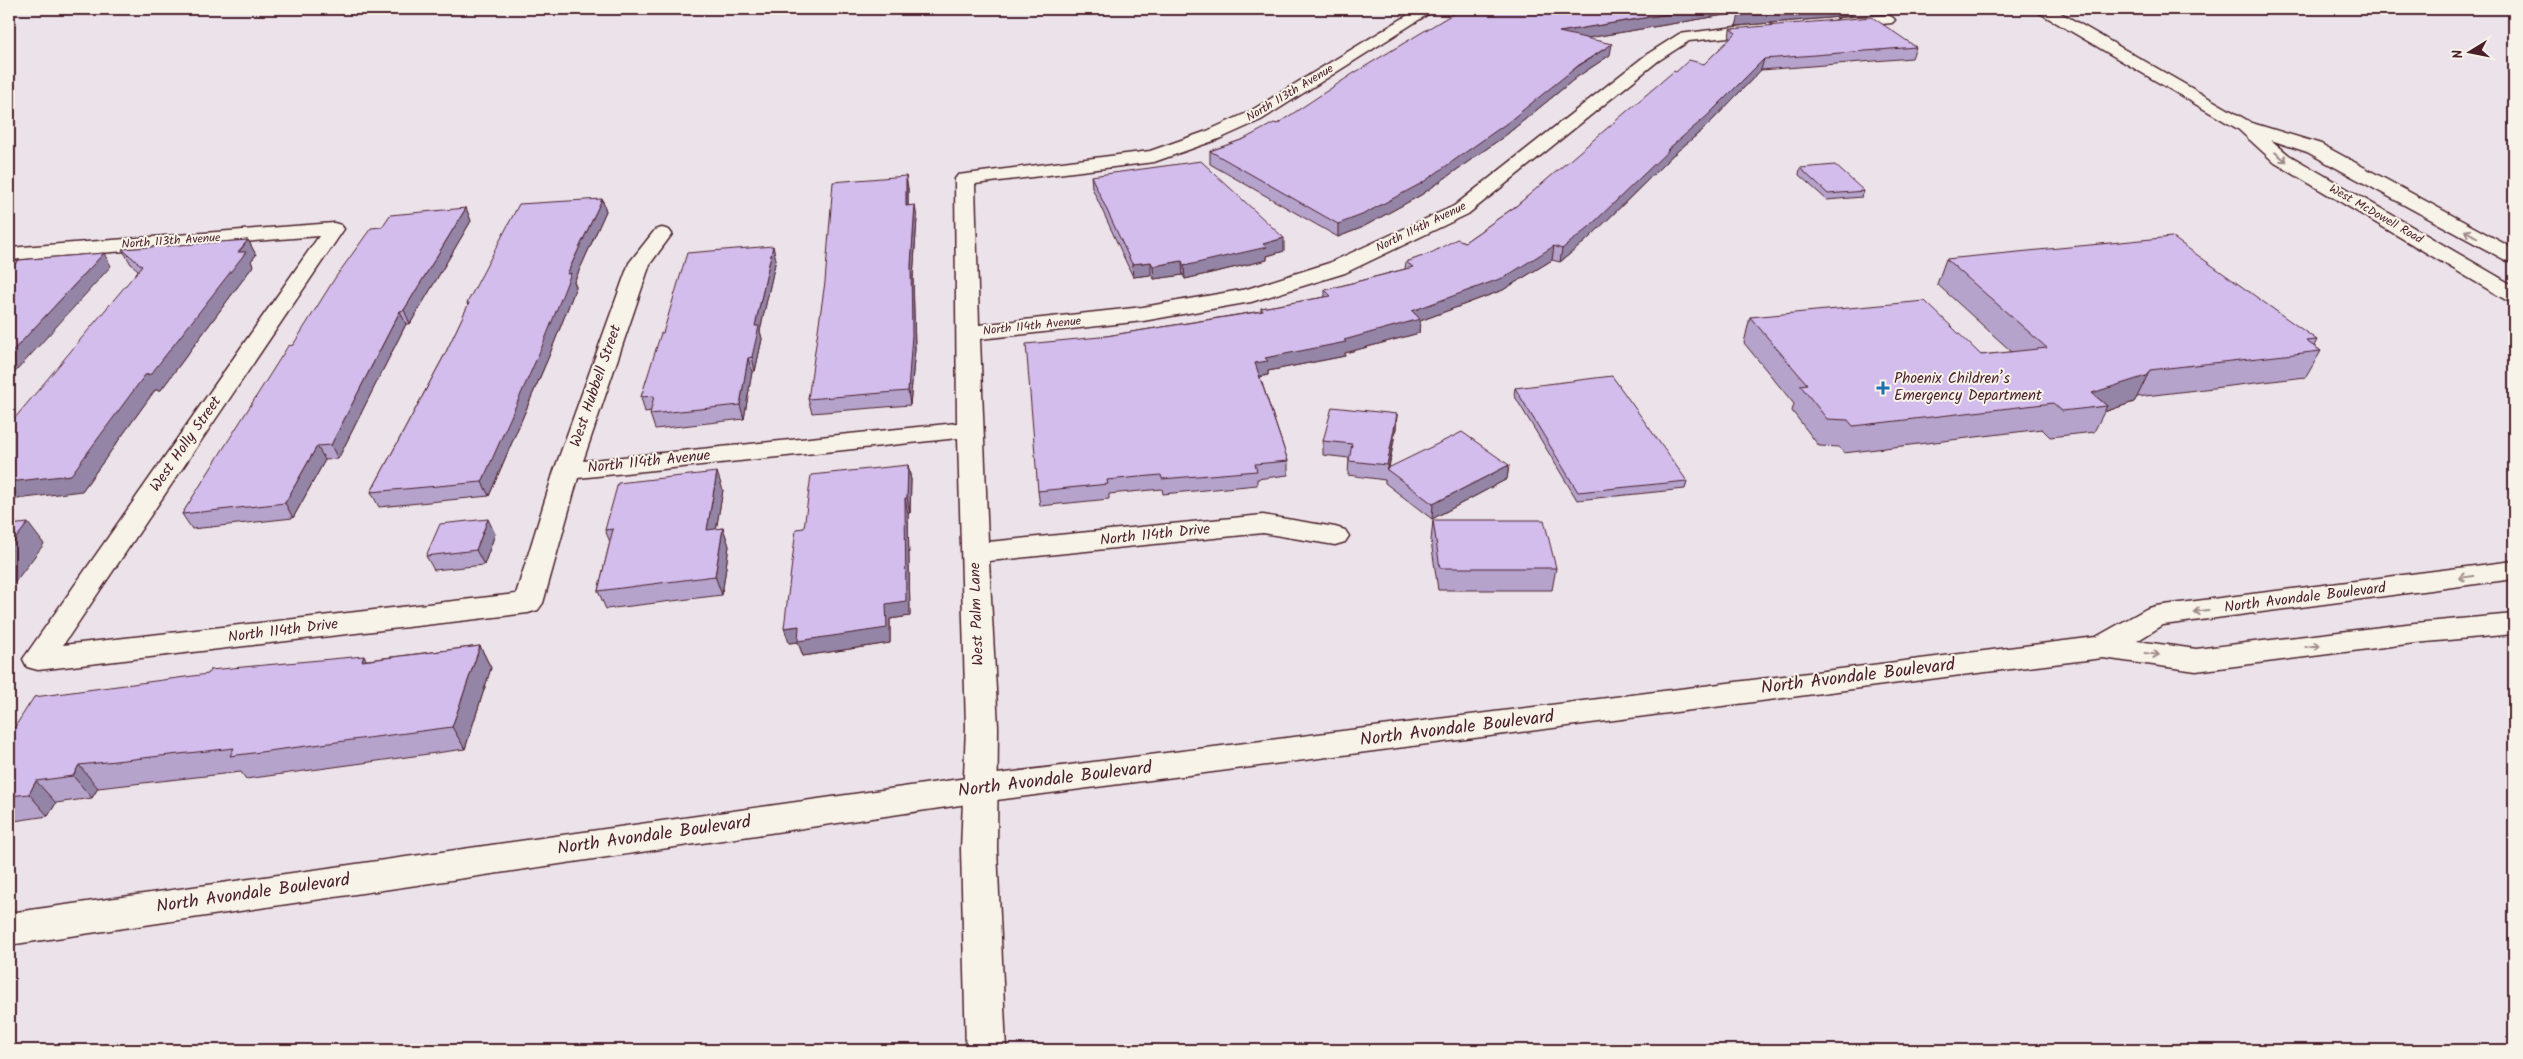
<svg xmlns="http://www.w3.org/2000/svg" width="2523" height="1059" font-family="Kalam,sans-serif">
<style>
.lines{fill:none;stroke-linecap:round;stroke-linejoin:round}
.street-casing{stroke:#4a1f2b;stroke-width:3}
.secondary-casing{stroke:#4a1f2b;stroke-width:3}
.primary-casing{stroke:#4a1f2b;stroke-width:3}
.street{fill:#f7f3e8;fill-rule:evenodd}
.secondary{fill:#f7f3e8;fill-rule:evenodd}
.primary{fill:#f7f3e8;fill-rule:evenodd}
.wall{fill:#b5a3cc;stroke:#4a1f2b}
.shaded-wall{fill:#9484a6;stroke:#4a1f2b}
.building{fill:#d3bded;stroke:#4a1f2b}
.oneway{stroke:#a0898a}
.poi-dot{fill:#1f6fb2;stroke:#f7f3e8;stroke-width:2}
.labels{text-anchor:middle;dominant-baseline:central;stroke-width:4;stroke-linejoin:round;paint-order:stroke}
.far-street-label{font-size:12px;fill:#4a1f2b;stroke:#f7f3e8}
.poi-label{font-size:15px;fill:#4a1f2b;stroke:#f7f3e8;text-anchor:start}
.street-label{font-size:15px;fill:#4a1f2b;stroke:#f7f3e8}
.near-street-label{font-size:18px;fill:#4a1f2b;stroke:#f7f3e8}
</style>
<rect width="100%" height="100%" fill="#ece3ea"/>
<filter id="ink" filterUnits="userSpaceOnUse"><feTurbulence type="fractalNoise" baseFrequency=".02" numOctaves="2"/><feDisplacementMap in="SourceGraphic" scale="10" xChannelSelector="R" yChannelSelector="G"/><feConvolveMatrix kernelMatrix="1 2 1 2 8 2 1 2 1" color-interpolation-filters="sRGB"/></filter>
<g filter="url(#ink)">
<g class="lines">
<defs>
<g id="street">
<path d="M 1418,9 L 1436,9 L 1261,120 L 1219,139 L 1154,162 L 975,184 L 979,325 L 1143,307 L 1247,289 L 1329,263 L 1454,206 L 1646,55 L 1679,34 L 1768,23 L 1776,28 L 1768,33 L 1689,41 L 1658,61 L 1468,214 L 1345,273 L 1251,302 L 1143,321 L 980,339 L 988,542 L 1263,515 L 1335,527 L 1345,530 L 1349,536 L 1345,542 L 1335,545 L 1263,533 L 989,561 L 998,727 L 997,849 L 1006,1050 L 966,1050 L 961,849 L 966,727 L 958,438 L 578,478 L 543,603 L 538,610 L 528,613 L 38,670 L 27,667 L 23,659 L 319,236 L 9,260 L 9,248 L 334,223 L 341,225 L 344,229 L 63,645 L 516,594 L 554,471 L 629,263 L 655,230 L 662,228 L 669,230 L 672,234 L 650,264 L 583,461 L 957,423 L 955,179 L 958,175 L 1150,151 L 1207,131 L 1249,112 Z"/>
<path d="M 1887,15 L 1892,17 L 1895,20 L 1892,23 L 1840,28 L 1832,23 L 1840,18 Z"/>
</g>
<path id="secondary" d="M 2514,561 L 2514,579 L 2163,625 L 2137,641 L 2196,649 L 2415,623 L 2514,614 L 2514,634 L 2415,643 L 2196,671 L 2103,658 L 1953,676 L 981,802 L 9,945 L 9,913 L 981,776 L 2096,637 L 2146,609 L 2156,606 Z"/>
<path id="primary" d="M 2036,9 L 2054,9 L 2252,123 L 2321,144 L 2514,249 L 2514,263 L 2507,261 L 2307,152 L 2271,140 L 2289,155 L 2514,286 L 2514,302 L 2506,300 L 2275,163 L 2238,129 L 2038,12 Z"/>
</defs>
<!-- street casing -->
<use href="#street" class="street-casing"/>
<!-- secondary casing -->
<use href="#secondary" class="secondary-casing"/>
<!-- primary casing -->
<use href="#primary" class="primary-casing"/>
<!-- street -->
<use href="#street" class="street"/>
<!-- secondary -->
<use href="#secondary" class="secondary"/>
<!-- primary -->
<use href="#primary" class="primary"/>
</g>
<!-- wall -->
<g class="wall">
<path d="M 1461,9 L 1853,9 L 1851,16 L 1736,26 L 1742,12 L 1587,38 L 1610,55 L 1577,77 L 1506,135 L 1421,195 L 1361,228 L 1338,237 L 1210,164 L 1210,151 L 1244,139 L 1277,124 Z"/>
<path d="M 1730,29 L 1916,47 L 1912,58 L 1761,70 L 1705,128 L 1667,160 L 1666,162 L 1587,240 L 1560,262 L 1552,260 L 1503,290 L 1420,321 L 1419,333 L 1345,353 L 1345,356 L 1268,371 L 1268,375 L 1260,377 L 1288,461 L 1288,475 L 1257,479 L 1257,485 L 1163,494 L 1162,489 L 1109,494 L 1109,499 L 1040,506 L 1038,491 L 1100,337 L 1261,311 L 1261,308 L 1325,297 L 1325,290 L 1405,269 L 1406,262 L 1465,242 L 1516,206 L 1676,72 L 1704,64 L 1729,40 Z"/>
<path d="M 1800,168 L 1864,191 L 1862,197 L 1827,200 L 1799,175 Z"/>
<path d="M 1091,176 L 1284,251 L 1267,256 L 1267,260 L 1185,279 L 1183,275 L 1154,279 L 1151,275 L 1133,277 L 1092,188 Z"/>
<path d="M 908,188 L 908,206 L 917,218 L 913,278 L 915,349 L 910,405 L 812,413 L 808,399 Z"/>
<path d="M 602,199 L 606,211 L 574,282 L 576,287 L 549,356 L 489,496 L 379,507 L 371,492 L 445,354 L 468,306 L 467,303 Z"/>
<path d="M 466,208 L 471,221 L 410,324 L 406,324 L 338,459 L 325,460 L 293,518 L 192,529 L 182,514 L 293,345 L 382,227 Z"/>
<path d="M 248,240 L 256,255 L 251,261 L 253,266 L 161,390 L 155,390 L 82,491 L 138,270 L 131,264 L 122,249 Z"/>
<path d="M 776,259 L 760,331 L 762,339 L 755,371 L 752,372 L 744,419 L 655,429 L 650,414 L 651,411 L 645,412 L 641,397 L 663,333 Z"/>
<path d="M 1946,259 L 2317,340 L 2314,346 L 2321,351 L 2306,377 L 2137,397 L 2134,402 L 2104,412 L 2094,432 L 2050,437 L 2042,429 L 1844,453 L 1839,447 L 1819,446 L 1792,411 L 1794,404 L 1744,343 L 1750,317 L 1981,355 L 2012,352 L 1937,284 Z"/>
<path d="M 1515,388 L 1687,481 L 1685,489 L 1577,500 L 1514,395 Z"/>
<path d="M 1397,414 L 1396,428 L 1389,468 L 1509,465 L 1507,479 L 1432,519 L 1385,483 L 1385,480 L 1348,475 L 1349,458 L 1323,455 L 1323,441 Z"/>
<path d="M 908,465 L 911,480 L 910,513 L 908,513 L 910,616 L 890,619 L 890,643 L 803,656 L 798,642 L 789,643 L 804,528 Z"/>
<path d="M 723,490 L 716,529 L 723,528 L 729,546 L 722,595 L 606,609 L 598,591 L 610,542 L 605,530 Z"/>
<path d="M 1433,520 L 1556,568 L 1552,590 L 1438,590 L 1431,541 Z"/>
<path d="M 495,534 L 484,565 L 434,570 L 426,556 Z"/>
<path d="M 480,646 L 491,668 L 465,749 L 246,779 L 241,772 L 98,788 L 92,798 L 56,803 L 48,816 L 14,821 L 9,815 L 9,736 L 367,660 Z"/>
</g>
<!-- shaded-wall -->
<g class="shaded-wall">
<path d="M 1698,9 L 1754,9 L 1754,10 L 1558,43 L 1559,32 Z"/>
<path d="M 1813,9 L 1853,9 L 1851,16 L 1736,26 L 1739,15 Z"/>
<path d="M 1612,44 L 1610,55 L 1577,77 L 1506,135 L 1421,195 L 1361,228 L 1338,237 L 1338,224 Z"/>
<path d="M 1764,59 L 1761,70 L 1705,128 L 1667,160 L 1666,162 L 1587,240 L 1560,262 L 1562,249 Z"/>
<path d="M 906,176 L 908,188 L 908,219 L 906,206 Z"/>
<path d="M 602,199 L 606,211 L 574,282 L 576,287 L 549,356 L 489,496 L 482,482 L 567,274 Z"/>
<path d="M 915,205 L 917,218 L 913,278 L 915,349 L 910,405 L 908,391 L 911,265 Z"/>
<path d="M 466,208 L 471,221 L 410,324 L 404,310 Z"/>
<path d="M 1284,238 L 1284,251 L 1267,256 L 1267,260 L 1185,279 L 1184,266 Z"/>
<path d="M 248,240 L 256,255 L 251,261 L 253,266 L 161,390 L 155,390 L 82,491 L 9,500 L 9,482 L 145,375 Z"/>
<path d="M 773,246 L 776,259 L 760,331 L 762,339 L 755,371 L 752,357 L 755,326 Z"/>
<path d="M 1554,246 L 1552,260 L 1503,290 L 1420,321 L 1419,333 L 1345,353 L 1345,356 L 1268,371 L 1268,375 L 1255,377 L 1255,363 L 1265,358 L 1344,340 Z"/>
<path d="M 104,253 L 111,266 L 9,379 L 9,355 Z"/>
<path d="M 1182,261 L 1183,275 L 1154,279 L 1153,266 Z"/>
<path d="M 1151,262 L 1151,275 L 1133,277 L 1132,264 Z"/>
<path d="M 400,311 L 406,324 L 338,459 L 331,445 Z"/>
<path d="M 748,358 L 752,372 L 744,419 L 740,405 Z"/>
<path d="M 2150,370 L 2137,397 L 2134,402 L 2104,412 L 2107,406 L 2092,393 Z"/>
<path d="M 1397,414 L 1396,428 L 1388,470 L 1387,470 L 1387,465 Z"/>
<path d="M 317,446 L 325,460 L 293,518 L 285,503 Z"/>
<path d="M 908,465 L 911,480 L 910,513 L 907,498 Z"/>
<path d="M 1509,465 L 1507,479 L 1432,519 L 1433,504 Z"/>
<path d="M 717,472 L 723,490 L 713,548 L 707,530 Z"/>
<path d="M 905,498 L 908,513 L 910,616 L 890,619 L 890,643 L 803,656 L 798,642 L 789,643 L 784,628 L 799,626 L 886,604 Z"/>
<path d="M 488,519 L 495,534 L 484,565 L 476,550 Z"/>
<path d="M 28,523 L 44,544 L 9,590 L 9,547 Z"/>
<path d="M 723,528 L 729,546 L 722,595 L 715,576 Z"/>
<path d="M 480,646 L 491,668 L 465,749 L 452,727 Z"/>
<path d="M 364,656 L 377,678 L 362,661 Z"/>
<path d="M 9,716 L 14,722 L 9,728 Z"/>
<path d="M 79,765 L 98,788 L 92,798 L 73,776 Z"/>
<path d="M 36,781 L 56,803 L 48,816 L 29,794 Z"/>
</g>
<!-- building -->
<g class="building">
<path d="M 1461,9 L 1698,9 L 1559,32 L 1612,44 L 1579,65 L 1507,123 L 1422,183 L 1362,215 L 1338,224 L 1210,151 L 1244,139 L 1274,123 L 1277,124 L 1354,73 Z"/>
<path d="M 1745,9 L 1813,9 L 1739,15 Z"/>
<path d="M 1872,17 L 1916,47 L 1764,59 L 1707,116 L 1667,150 L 1669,150 L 1589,227 L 1562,249 L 1554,246 L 1505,277 L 1412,311 L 1420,319 L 1344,340 L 1346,342 L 1265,358 L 1268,361 L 1255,363 L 1288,461 L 1255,464 L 1257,471 L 1162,479 L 1161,475 L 1107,480 L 1108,484 L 1038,491 L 1026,344 L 1100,337 L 1263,311 L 1261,308 L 1331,296 L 1325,290 L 1413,267 L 1406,262 L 1431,253 L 1457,239 L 1465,242 L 1516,206 L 1674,71 L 1676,72 L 1689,60 L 1704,64 L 1736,33 L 1730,29 Z"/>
<path d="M 1201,161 L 1284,238 L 1263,244 L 1267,247 L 1184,266 L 1182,261 L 1153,266 L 1151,262 L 1132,264 L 1091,176 Z"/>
<path d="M 1835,165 L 1864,191 L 1828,194 L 1800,168 Z"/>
<path d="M 906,176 L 906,206 L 915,205 L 911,265 L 912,335 L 908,391 L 808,399 L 825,282 L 833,182 Z"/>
<path d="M 602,199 L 567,274 L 571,273 L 544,342 L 482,482 L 371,492 L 445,354 L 469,303 L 467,303 L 519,204 Z"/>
<path d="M 466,208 L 404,310 L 400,311 L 331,445 L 317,446 L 285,503 L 182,514 L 288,346 L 293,345 L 335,278 L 371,228 L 382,227 L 390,215 Z"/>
<path d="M 2172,237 L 2317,340 L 2306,341 L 2321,351 L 2150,370 L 2146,376 L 2092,393 L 2107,406 L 2062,411 L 2053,403 L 1853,426 L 1848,420 L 1827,419 L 1800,385 L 1807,384 L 1750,317 L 1925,301 L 1981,355 L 2047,348 L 1946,259 Z"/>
<path d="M 248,240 L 238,252 L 246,252 L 151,374 L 145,375 L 71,475 L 9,482 L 9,425 L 142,266 L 122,249 Z"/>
<path d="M 773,246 L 755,326 L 759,326 L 752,357 L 748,358 L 740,405 L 650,414 L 654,396 L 641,397 L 661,333 L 663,333 L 687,253 Z"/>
<path d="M 104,253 L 9,355 L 9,270 L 19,260 Z"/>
<path d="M 1612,376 L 1687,481 L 1578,492 L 1515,388 Z"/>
<path d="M 1332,407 L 1397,414 L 1387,465 L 1349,461 L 1352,444 L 1323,441 Z"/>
<path d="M 1462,432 L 1509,465 L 1433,504 L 1386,469 Z"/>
<path d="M 908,465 L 907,498 L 905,498 L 906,601 L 886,604 L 887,628 L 798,641 L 799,626 L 784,628 L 796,529 L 804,528 L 811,475 Z"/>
<path d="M 717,472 L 707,530 L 723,528 L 715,576 L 598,591 L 613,529 L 605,530 L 618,483 Z"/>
<path d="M 488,519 L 476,550 L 426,556 L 440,524 Z"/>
<path d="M 1433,520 L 1544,520 L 1556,568 L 1440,568 Z"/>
<path d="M 28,523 L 9,547 L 9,525 Z"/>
<path d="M 480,646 L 452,727 L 230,756 L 234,748 L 79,765 L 73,776 L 36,781 L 29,794 L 9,796 L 9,736 L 34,697 L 208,674 L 210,670 L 364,656 L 362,661 Z"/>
</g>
<!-- one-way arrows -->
<defs><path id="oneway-shaft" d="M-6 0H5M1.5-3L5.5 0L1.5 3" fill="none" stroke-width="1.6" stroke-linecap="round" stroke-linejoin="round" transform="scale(1.25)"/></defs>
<g class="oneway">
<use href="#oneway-shaft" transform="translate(2281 157) rotate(38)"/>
<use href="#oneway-shaft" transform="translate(2471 234) rotate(-151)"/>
<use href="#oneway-shaft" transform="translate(2466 577) rotate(172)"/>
<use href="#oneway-shaft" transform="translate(2201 611) rotate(173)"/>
<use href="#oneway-shaft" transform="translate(2313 646) rotate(-7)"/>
<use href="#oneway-shaft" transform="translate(2152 654) rotate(8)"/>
</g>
</g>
<!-- markers -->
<path class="poi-dot" d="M1880.5 380.5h5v5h5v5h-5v5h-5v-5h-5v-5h5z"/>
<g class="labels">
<!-- far-street labels -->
<g class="far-street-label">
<text transform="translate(1290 93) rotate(-31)">North 113th Avenue</text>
<text transform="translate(2376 214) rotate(30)">West McDowell Road</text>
<text transform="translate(1421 227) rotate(-26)">North 114th Avenue</text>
<text transform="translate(171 241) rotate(-4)">North 113th Avenue</text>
<text transform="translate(1032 326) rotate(-6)">North 114th Avenue</text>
</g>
<!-- poi labels -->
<g class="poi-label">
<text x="1894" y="379">Phoenix Children’s<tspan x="1894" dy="17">Emergency Department</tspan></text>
</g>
<!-- street labels -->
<g class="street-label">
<text transform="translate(596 386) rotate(-71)">West Hubbell Street</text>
<text transform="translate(186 444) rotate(-55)">West Holly Street</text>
<text transform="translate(649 462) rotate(-6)">North 114th Avenue</text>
<text transform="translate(1155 535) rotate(-6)">North 114th Drive</text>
<text transform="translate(2305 598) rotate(-7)">North Avondale Boulevard</text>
<text transform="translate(977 614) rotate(-92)">West Palm Lane</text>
<text transform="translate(283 631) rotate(-7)">North 114th Drive</text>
</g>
<!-- near-street labels -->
<g class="near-street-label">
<text transform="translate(1858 677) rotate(-7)">North Avondale Boulevard</text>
<text transform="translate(1457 729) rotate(-7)">North Avondale Boulevard</text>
<text transform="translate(1055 780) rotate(-7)">North Avondale Boulevard</text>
<text transform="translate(654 836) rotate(-8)">North Avondale Boulevard</text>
<text transform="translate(253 894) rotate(-8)">North Avondale Boulevard</text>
</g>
</g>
<!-- margin -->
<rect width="2523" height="1059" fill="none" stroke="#f7f3e8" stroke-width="30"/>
<rect x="15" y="15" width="2493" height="1029" fill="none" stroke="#4a1f2b" stroke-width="2" filter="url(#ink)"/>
<!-- north arrow -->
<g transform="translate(2470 52) rotate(260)" stroke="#f7f3e8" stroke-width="4" paint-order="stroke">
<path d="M0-4L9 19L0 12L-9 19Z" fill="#4a1f2b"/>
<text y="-8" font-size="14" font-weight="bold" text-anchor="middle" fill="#4a1f2b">N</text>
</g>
</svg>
